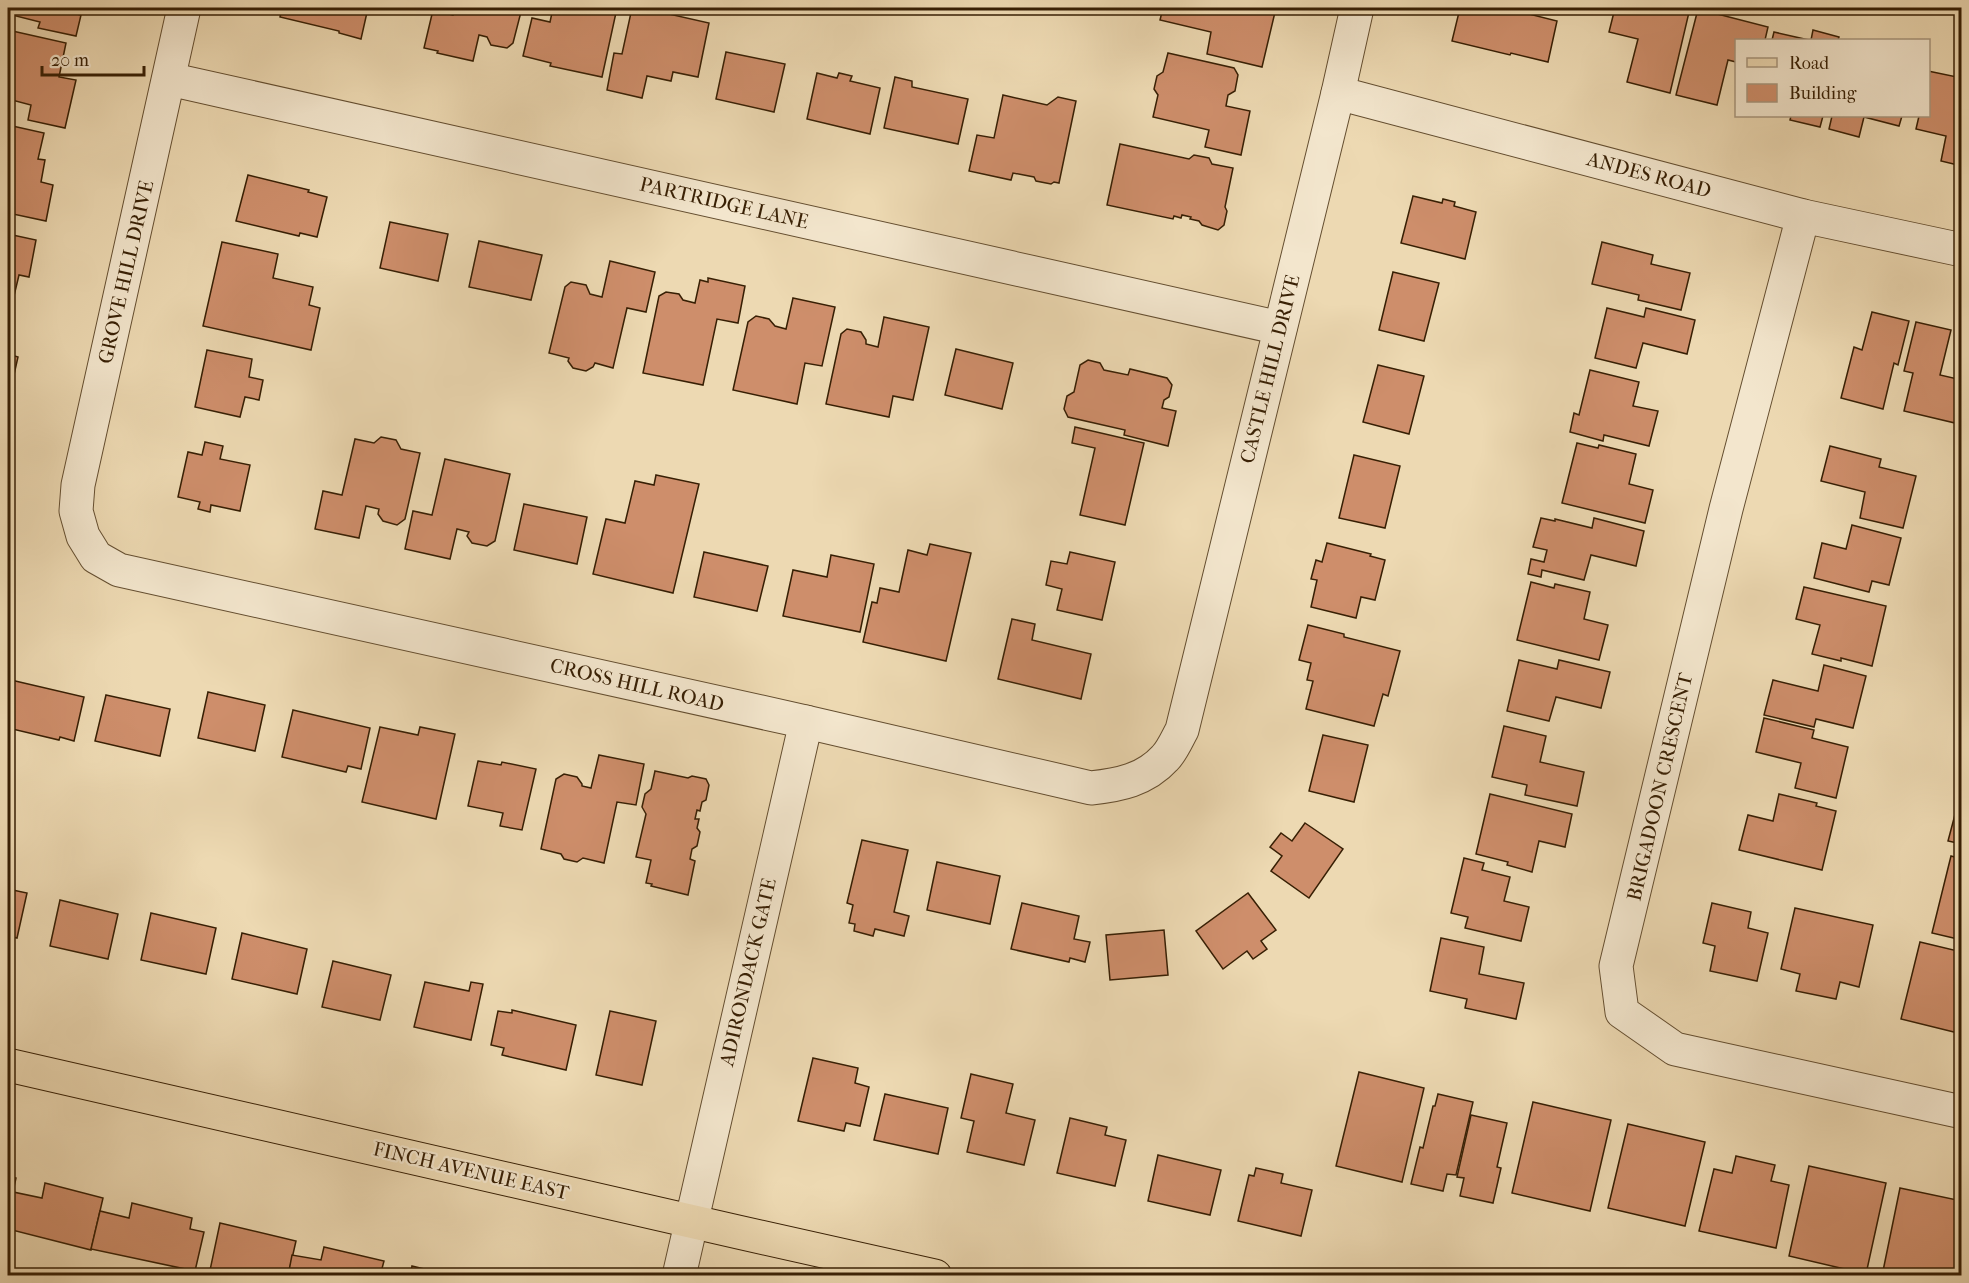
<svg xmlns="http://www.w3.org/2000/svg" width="1969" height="1283" font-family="'IM FELL French Canon',serif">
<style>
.building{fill:#ce8e6b;stroke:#371f04;stroke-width:1.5}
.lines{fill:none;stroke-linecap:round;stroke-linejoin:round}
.minor-casing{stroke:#644e30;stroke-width:35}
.major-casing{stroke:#371f04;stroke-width:35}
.minor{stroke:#f3e6cd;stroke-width:33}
.major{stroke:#edd9b2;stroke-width:33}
.labels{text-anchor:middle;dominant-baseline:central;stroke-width:4.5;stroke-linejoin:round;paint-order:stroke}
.street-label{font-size:20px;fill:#371f04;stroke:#f3e6cd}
</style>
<rect width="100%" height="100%" fill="#edd9b2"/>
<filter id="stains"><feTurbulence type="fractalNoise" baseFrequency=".00333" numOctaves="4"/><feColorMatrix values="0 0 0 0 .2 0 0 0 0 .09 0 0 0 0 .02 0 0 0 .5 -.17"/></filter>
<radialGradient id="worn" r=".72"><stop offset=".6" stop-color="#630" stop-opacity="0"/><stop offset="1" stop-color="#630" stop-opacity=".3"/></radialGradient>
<!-- building -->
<g class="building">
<path d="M 8,8 L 75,8 L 68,12 L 81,15 L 76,36 L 38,28 L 40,22 L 8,14 Z"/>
<path d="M 282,8 L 368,8 L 361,39 L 339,33 L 339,31 L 280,17 Z"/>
<path d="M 455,8 L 522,8 L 513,43 L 507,48 L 491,45 L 487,37 L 479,35 L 473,61 L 437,53 L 438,51 L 424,48 L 433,10 L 453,15 Z"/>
<path d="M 553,8 L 617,8 L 602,77 L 550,66 L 551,63 L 523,56 L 532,18 L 550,22 Z"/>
<path d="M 632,8 L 661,8 L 660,12 L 709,23 L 698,77 L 673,72 L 671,81 L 647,76 L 642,98 L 607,90 L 614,53 L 622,54 Z"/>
<path d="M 1163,8 L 1276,8 L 1262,67 L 1207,54 L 1211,32 L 1160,20 Z"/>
<path d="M 1460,8 L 1511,8 L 1521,10 L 1521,12 L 1557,21 L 1548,62 L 1511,53 L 1510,55 L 1452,41 Z"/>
<path d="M 1615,8 L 1690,8 L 1670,93 L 1627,82 L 1638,39 L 1609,32 Z"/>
<path d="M 1698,9 L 1768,27 L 1765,40 L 1736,40 L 1736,62 L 1728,60 L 1717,105 L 1676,95 Z"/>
<path d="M 8,30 L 66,43 L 59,77 L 76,80 L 65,128 L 28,120 L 31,105 L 8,99 Z"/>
<path d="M 1813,30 L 1839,37 L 1838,40 L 1811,40 Z"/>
<path d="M 1774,32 L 1809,40 L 1772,40 Z"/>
<path d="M 726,52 L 785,64 L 774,112 L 716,99 Z"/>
<path d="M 1168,53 L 1234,68 L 1238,75 L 1235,91 L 1228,95 L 1226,106 L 1250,111 L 1241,155 L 1205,147 L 1209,130 L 1153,117 L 1158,95 L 1154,89 L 1157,76 L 1163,72 Z"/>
<path d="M 1928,71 L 1962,78 L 1962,166 L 1941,161 L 1946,136 L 1916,129 L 1919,116 L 1928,116 Z"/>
<path d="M 817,73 L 837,78 L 839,73 L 852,76 L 850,81 L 880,88 L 870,134 L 807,119 Z"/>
<path d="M 895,77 L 912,81 L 912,87 L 968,99 L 958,144 L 884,128 Z"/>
<path d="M 1003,95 L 1047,105 L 1058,97 L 1076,101 L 1059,183 L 1054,182 L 1051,184 L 1036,181 L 1034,177 L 1013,173 L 1011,180 L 969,171 L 977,135 L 994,138 Z"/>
<path d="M 1791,116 L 1823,116 L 1820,127 L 1790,120 Z"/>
<path d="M 1832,116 L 1902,116 L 1899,126 L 1864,117 L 1859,137 L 1829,129 Z"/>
<path d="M 8,125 L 44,133 L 38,159 L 45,160 L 41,182 L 53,185 L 46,221 L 8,213 Z"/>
<path d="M 1120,144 L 1189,159 L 1194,155 L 1209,158 L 1212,164 L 1233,168 L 1225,207 L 1227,211 L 1224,225 L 1218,230 L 1202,225 L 1199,221 L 1190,219 L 1191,217 L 1182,215 L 1181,218 L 1174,216 L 1173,219 L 1107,205 Z"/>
<path d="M 248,175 L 309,190 L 308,192 L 327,197 L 317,237 L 300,233 L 299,236 L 236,221 Z"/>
<path d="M 1413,196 L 1442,203 L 1443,199 L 1455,202 L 1454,206 L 1476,212 L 1465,259 L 1401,243 Z"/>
<path d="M 390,222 L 448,234 L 438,281 L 380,268 Z"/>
<path d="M 8,234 L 36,240 L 29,277 L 19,275 L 14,296 L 8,295 Z"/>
<path d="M 479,241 L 542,255 L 531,300 L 469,287 Z"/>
<path d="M 222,242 L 278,254 L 273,278 L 313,287 L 309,305 L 320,308 L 311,350 L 203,326 Z"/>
<path d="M 1602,242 L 1653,255 L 1651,264 L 1690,273 L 1681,310 L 1638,300 L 1639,295 L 1592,284 Z"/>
<path d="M 610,261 L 655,272 L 646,312 L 627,308 L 613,368 L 595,363 L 593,367 L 586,371 L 573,368 L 568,361 L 569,358 L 549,353 L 565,287 L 571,282 L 586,285 L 590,294 L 602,297 Z"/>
<path d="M 1393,272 L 1439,283 L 1424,341 L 1379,330 Z"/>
<path d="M 708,278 L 745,286 L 738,323 L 717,319 L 703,385 L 643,373 L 659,296 L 666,292 L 679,294 L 683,300 L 695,303 L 700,280 L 708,282 Z"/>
<path d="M 793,298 L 835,307 L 822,366 L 805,363 L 797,404 L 733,390 L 748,322 L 756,316 L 769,319 L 775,326 L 786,329 Z"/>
<path d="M 1607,308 L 1644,317 L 1646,308 L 1695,320 L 1687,354 L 1643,343 L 1636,368 L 1595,358 Z"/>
<path d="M 1872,312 L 1909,321 L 1898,365 L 1894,363 L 1883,409 L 1841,398 L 1854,347 L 1862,350 Z"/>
<path d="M 884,317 L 929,327 L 913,400 L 893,396 L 889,417 L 826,404 L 841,334 L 847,329 L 861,332 L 866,340 L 866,344 L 878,347 Z"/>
<path d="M 1916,322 L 1951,330 L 1940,375 L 1962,380 L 1962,397 L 1955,423 L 1904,411 L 1913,373 L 1904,371 Z"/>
<path d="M 956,349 L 1013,363 L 1002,409 L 945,395 Z"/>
<path d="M 207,350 L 252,359 L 249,377 L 263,380 L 259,400 L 245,397 L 240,417 L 195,407 Z"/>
<path d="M 8,354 L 18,357 L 8,401 Z"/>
<path d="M 1088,360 L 1100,363 L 1104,370 L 1128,375 L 1130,369 L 1167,378 L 1172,385 L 1169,397 L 1164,400 L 1162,408 L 1176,411 L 1168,446 L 1124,435 L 1125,430 L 1068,417 L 1064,409 L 1067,396 L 1074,392 L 1080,365 Z"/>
<path d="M 1378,365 L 1424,376 L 1409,434 L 1363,422 Z"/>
<path d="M 1590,370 L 1639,382 L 1633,406 L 1658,411 L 1649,446 L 1604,435 L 1603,441 L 1570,432 L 1574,413 L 1579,415 Z"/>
<path d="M 1075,427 L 1144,443 L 1125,525 L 1080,515 L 1095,448 L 1072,443 Z"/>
<path d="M 381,437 L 396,440 L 401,449 L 420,453 L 405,519 L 397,525 L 383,521 L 378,514 L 379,509 L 366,506 L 359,538 L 315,529 L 323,491 L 342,495 L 355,439 L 374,443 Z"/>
<path d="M 205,442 L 223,446 L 220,459 L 250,465 L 240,511 L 211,505 L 210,512 L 198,509 L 200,502 L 178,497 L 188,452 L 202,455 Z"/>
<path d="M 1577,443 L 1598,448 L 1599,445 L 1636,454 L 1629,484 L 1653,490 L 1645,523 L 1562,503 Z"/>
<path d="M 1830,446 L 1881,459 L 1879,467 L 1916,476 L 1903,528 L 1860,518 L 1865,492 L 1821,481 Z"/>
<path d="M 1354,455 L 1400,466 L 1385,528 L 1339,518 Z"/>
<path d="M 445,459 L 510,474 L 495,541 L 487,546 L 472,543 L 467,536 L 469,532 L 457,529 L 450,559 L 405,549 L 413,511 L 432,515 Z"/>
<path d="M 656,475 L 699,484 L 673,593 L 593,574 L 606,519 L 625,523 L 635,481 L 654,485 Z"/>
<path d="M 524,504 L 587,517 L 577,564 L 514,550 Z"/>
<path d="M 1541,518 L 1555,521 L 1555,519 L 1592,528 L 1594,518 L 1644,531 L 1636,566 L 1591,555 L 1584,580 L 1542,570 L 1541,577 L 1528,574 L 1531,559 L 1544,562 L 1547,550 L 1533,547 Z"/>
<path d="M 1852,525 L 1901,538 L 1889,585 L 1872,581 L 1869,592 L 1814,578 L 1822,543 L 1846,549 Z"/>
<path d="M 1327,543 L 1371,554 L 1370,556 L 1385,560 L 1375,600 L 1361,597 L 1356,618 L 1311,607 L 1317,580 L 1311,579 L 1316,560 L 1322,562 Z"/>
<path d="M 930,544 L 971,553 L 946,661 L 863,642 L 872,602 L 877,603 L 880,588 L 899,592 L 908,550 L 927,555 Z"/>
<path d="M 704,552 L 768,566 L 757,611 L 694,597 Z"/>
<path d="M 1070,552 L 1115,562 L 1102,620 L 1057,610 L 1062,589 L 1046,585 L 1051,561 L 1067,564 Z"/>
<path d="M 831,555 L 874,564 L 860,632 L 783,616 L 793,570 L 827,577 Z"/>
<path d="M 1531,582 L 1554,588 L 1555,584 L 1590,592 L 1584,619 L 1608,625 L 1599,660 L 1517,640 Z"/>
<path d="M 1804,587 L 1886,606 L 1872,666 L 1841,658 L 1841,661 L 1812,654 L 1820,625 L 1796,619 Z"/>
<path d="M 1012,619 L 1035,624 L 1032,640 L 1091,654 L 1081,699 L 998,679 Z"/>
<path d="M 1308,625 L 1344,634 L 1344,637 L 1400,651 L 1388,696 L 1383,694 L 1374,726 L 1306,709 L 1313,681 L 1307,680 L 1311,663 L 1299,660 Z"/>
<path d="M 1519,660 L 1557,669 L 1559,660 L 1610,672 L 1601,708 L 1556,697 L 1549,721 L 1507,711 Z"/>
<path d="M 1824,665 L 1866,676 L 1853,728 L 1816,719 L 1814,727 L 1764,715 L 1773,680 L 1818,691 Z"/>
<path d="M 11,680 L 84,697 L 74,741 L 60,737 L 59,740 L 8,728 L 8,686 L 10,686 Z"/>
<path d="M 208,692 L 265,705 L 255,751 L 198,738 Z"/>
<path d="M 106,695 L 170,709 L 160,756 L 95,741 Z"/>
<path d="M 293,710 L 370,728 L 361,769 L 348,766 L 346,772 L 282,757 Z"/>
<path d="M 1764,718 L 1814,730 L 1812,738 L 1848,747 L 1836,798 L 1795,788 L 1801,763 L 1756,752 Z"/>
<path d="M 1504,726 L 1546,736 L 1540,762 L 1584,772 L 1577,806 L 1525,795 L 1527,785 L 1492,777 Z"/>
<path d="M 380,727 L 418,735 L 420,727 L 455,734 L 436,819 L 362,802 Z"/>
<path d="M 1323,735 L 1368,745 L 1354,802 L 1309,791 Z"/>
<path d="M 599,755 L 644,764 L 636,805 L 617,802 L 604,863 L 583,858 L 577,862 L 564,859 L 561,854 L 541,849 L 556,779 L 564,774 L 577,777 L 582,784 L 582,786 L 591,788 Z"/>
<path d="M 478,761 L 501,765 L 502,762 L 536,769 L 522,830 L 500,826 L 503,813 L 468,806 Z"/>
<path d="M 655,771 L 688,778 L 692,776 L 706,779 L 709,785 L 706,800 L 702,802 L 700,811 L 697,810 L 695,819 L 699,819 L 697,828 L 700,832 L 697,846 L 692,849 L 690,859 L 695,861 L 688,895 L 651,886 L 652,884 L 646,883 L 651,860 L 636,857 L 646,814 L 642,807 L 645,794 L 651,789 Z"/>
<path d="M 1962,788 L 1962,844 L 1948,841 Z"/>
<path d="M 1490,794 L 1572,814 L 1565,847 L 1539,841 L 1532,872 L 1507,865 L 1508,862 L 1476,854 Z"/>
<path d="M 1779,794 L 1817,803 L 1816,806 L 1836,811 L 1822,870 L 1739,850 L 1748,815 L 1773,821 Z"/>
<path d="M 1305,823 L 1343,849 L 1309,898 L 1271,871 L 1282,856 L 1270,847 L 1281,833 L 1292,841 Z"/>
<path d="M 862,840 L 908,850 L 894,912 L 909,916 L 904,936 L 875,929 L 873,936 L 854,931 L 855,924 L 849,923 L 853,905 L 847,903 Z"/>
<path d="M 1951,856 L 1962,859 L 1962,940 L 1932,933 Z"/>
<path d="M 1464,858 L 1484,863 L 1482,870 L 1510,877 L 1504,901 L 1529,907 L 1521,941 L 1465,928 L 1468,917 L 1451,913 Z"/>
<path d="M 937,862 L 1000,876 L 990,924 L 927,910 Z"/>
<path d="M 8,889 L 27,893 L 17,938 L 8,936 Z"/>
<path d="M 1248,893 L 1276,930 L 1261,941 L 1267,949 L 1253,959 L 1247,951 L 1223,969 L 1196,931 Z"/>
<path d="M 60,900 L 118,914 L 108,959 L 50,946 Z"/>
<path d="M 1022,903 L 1079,916 L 1074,939 L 1090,942 L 1085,962 L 1070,958 L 1069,962 L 1011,949 Z"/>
<path d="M 1712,903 L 1751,912 L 1748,928 L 1768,933 L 1757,981 L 1710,971 L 1715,946 L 1703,943 Z"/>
<path d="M 1795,908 L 1873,925 L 1859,987 L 1840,982 L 1836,999 L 1796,991 L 1800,974 L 1781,969 Z"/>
<path d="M 151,913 L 216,928 L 206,974 L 141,960 Z"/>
<path d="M 1164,930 L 1168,975 L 1110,980 L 1106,935 Z"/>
<path d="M 242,933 L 307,949 L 297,994 L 232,979 Z"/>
<path d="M 1441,938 L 1484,947 L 1479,974 L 1524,983 L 1516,1019 L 1465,1008 L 1467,999 L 1430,991 Z"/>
<path d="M 1920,942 L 1962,952 L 1962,1034 L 1901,1019 Z"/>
<path d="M 333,961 L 391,975 L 380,1020 L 322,1007 Z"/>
<path d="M 425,982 L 469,991 L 471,982 L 483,984 L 471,1040 L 414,1027 Z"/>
<path d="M 512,1010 L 576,1025 L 566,1070 L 502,1055 L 504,1048 L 491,1045 L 498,1011 L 512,1013 Z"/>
<path d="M 610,1011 L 656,1021 L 642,1085 L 596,1075 Z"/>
<path d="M 813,1058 L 858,1068 L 855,1083 L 869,1087 L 860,1126 L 846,1123 L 844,1131 L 798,1121 Z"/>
<path d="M 1359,1072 L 1424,1088 L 1402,1182 L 1336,1166 Z"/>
<path d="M 971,1074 L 1013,1084 L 1006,1113 L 1035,1120 L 1024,1165 L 967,1152 L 974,1121 L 961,1118 Z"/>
<path d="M 885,1094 L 948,1108 L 938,1154 L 874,1140 Z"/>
<path d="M 1438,1094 L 1473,1102 L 1456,1175 L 1447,1174 L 1443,1191 L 1411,1184 L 1420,1147 L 1423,1148 L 1433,1106 L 1435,1106 Z"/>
<path d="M 1533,1102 L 1611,1120 L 1590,1211 L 1512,1193 Z"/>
<path d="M 1471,1115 L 1507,1123 L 1497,1167 L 1501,1168 L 1493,1203 L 1460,1196 L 1464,1178 L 1457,1177 Z"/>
<path d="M 1070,1118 L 1107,1127 L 1105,1135 L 1126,1140 L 1115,1186 L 1057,1173 Z"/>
<path d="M 1628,1124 L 1705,1142 L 1685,1226 L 1608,1208 Z"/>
<path d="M 1158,1155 L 1221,1170 L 1210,1215 L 1148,1201 Z"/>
<path d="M 1736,1156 L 1775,1165 L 1771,1181 L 1789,1185 L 1776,1248 L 1699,1231 L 1714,1169 L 1732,1173 Z"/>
<path d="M 1809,1166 L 1886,1183 L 1866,1274 L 1789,1256 Z"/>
<path d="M 1256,1168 L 1283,1174 L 1281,1183 L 1312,1190 L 1301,1236 L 1238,1221 L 1249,1175 L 1254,1176 Z"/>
<path d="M 8,1176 L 16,1178 L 8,1214 Z"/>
<path d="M 45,1183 L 103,1198 L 91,1250 L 8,1229 L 8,1214 L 13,1192 L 42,1198 Z"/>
<path d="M 1900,1188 L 1962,1201 L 1962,1276 L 1887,1276 L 1888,1272 L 1883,1271 Z"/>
<path d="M 132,1203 L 192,1218 L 190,1229 L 204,1232 L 195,1271 L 91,1249 L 100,1211 L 129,1218 Z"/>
<path d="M 220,1223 L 296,1241 L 288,1276 L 209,1275 Z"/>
<path d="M 324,1247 L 384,1261 L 380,1276 L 288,1276 L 292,1255 L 321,1260 Z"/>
<path d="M 412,1266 L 453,1276 L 410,1276 Z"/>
</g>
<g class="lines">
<defs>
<g id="minor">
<path d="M 184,8 L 78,485 L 76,511 L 83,536 L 96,557 L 119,570 L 806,722 L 1091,788 C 1119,785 1145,780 1165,758 C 1172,751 1177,739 1182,730 L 1338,93 L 1357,8"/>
<path d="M 169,79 L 1280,328"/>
<path d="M 1338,93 L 1803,216 L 1962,250"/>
<path d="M 1803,216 L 1726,509 L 1616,966 L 1622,1012 L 1675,1049 L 1962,1112"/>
<path d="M 679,1276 L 806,722"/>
</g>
<path id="major" d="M 8,1065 L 738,1232 L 935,1276"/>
</defs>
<!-- minor casing -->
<use href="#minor" class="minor-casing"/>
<!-- major casing -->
<use href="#major" class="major-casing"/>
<!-- minor -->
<use href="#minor" class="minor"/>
<!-- major -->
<use href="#major" class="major"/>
</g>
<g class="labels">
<!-- street labels -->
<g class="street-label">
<text transform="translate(1649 175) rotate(15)">ANDES ROAD</text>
<text transform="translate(724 203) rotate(13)">PARTRIDGE LANE</text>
<text transform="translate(126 272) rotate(-77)">GROVE HILL DRIVE</text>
<text transform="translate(1270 369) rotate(-76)">CASTLE HILL DRIVE</text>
<text transform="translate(637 685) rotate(13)">CROSS HILL ROAD</text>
<text transform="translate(1660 787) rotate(-77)">BRIGADOON CRESCENT</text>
<text transform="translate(748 972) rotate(-77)">ADIRONDACK GATE</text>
<text transform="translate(471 1171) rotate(13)">FINCH AVENUE EAST</text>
</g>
</g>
<!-- margin -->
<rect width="1969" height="1283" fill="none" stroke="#edd9b2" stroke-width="30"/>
<rect x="9" y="9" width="1951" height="1265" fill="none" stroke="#371f04" stroke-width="3"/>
<rect x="15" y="15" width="1939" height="1253" fill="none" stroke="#371f04" stroke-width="1.5"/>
<!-- legend -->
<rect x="1735" y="39" width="195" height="78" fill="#f3e6cd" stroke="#a8967d" stroke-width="1.5"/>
<rect x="1747" y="58" width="30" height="9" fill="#edd9b2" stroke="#a8967d" stroke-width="1.5"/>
<text x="1789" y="69" font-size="18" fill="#371f04">Road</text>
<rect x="1747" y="84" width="30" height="18" fill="#ce8e6b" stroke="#a8967d" stroke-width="1.5"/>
<text x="1789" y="99" font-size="18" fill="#371f04">Building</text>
<!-- scale -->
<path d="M42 66v9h102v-9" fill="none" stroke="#371f04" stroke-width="3"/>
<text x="51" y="66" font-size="18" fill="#371f04" stroke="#f3e6cd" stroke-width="4.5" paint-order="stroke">20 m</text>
<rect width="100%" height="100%" filter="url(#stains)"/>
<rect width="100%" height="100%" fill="url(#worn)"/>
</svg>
